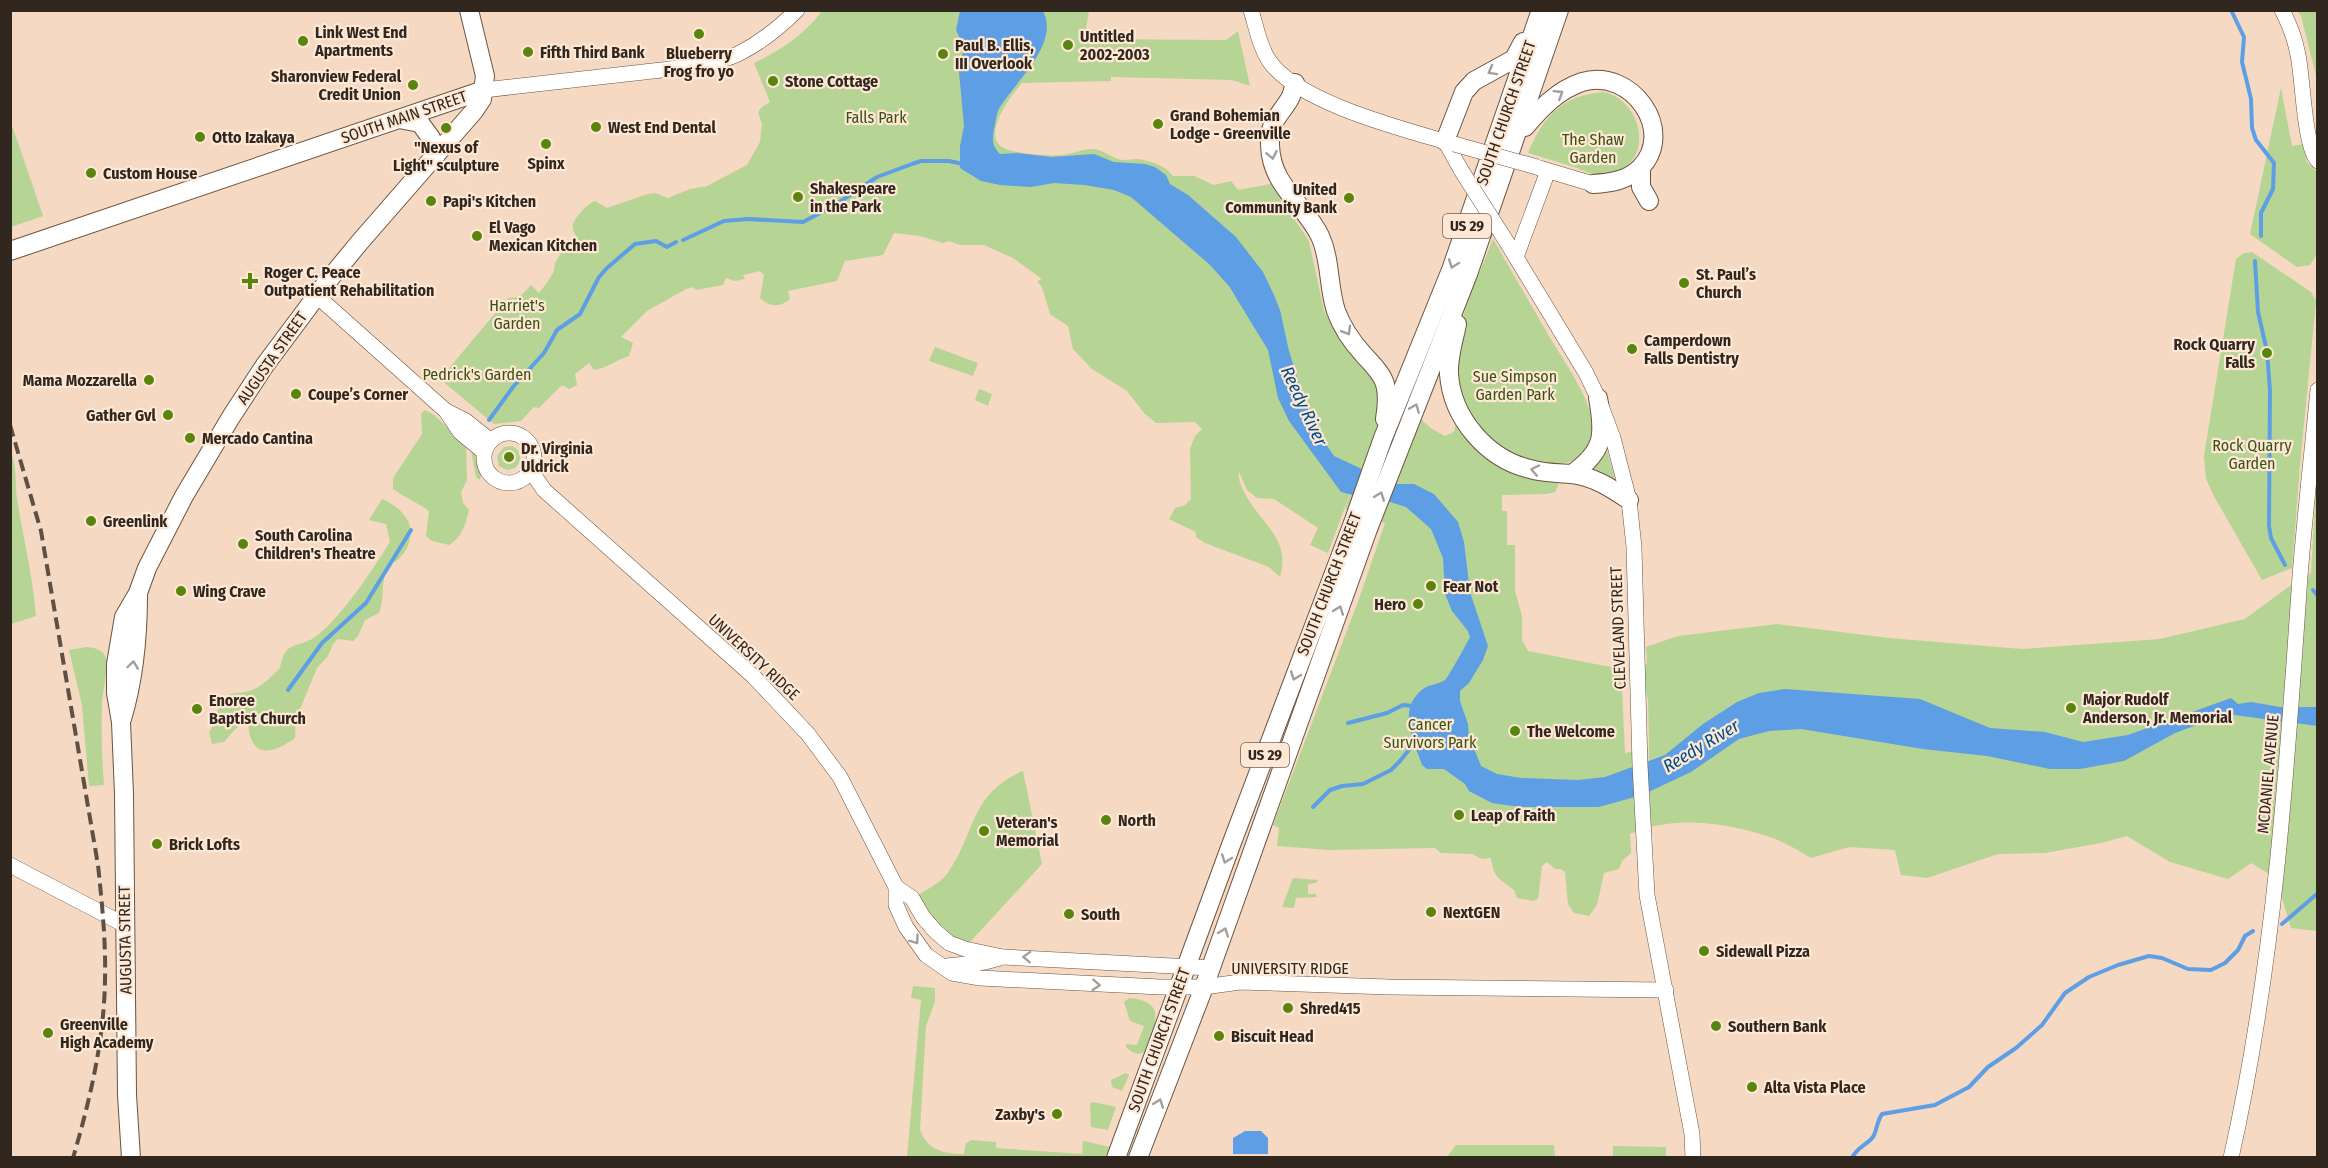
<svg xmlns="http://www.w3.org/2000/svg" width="2328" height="1168" font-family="'Fira Sans Condensed',sans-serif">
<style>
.green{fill:#b6d494}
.water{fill:#5e9ee5}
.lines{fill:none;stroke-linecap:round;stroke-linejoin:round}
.stream{stroke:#5e9ee5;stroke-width:4}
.minor-casing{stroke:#6b5440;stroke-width:16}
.major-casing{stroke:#6b5440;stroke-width:20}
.minor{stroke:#fff;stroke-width:15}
.major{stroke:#fff;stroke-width:18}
.rail{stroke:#5e5044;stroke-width:4;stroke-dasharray:12 6;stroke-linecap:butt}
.minor-bridge-casing{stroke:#6b5440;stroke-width:16;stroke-linecap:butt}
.minor-bridge{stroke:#fff;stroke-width:15}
.oneway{stroke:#a29e9a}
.poi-dot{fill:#59840d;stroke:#fee8d5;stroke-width:2}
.labels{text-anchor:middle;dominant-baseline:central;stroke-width:4.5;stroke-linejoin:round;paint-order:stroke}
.shield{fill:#fee8d5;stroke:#6e6155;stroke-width:1.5}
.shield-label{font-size:15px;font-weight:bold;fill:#31271e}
.poi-label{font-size:16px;font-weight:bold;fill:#31271e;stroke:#fee8d5;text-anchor:start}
.street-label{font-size:16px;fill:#31271e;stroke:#fee8d5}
.park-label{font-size:16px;fill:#395112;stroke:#fee8d5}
.water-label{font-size:18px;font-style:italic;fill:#024c8c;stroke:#fee8d5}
</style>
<rect width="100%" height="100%" fill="#f5d9c2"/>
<!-- green -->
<g class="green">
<path d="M 822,11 L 1089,11 L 1084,39 L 1226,40 L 1238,31 L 1250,86 L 1232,80 L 1111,77 L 1111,81 L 1022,83 C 1011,95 982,134 1002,147 C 1012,154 1050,156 1061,155 C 1072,154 1082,149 1093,149 C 1103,150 1109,156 1118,159 C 1124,161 1130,159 1137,159 C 1148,160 1167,166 1173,176 L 1194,176 L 1214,185 L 1231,181 L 1238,190 L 1271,184 L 1309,241 L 1324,311 L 1343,343 L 1364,370 L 1432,429 L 1445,436 L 1454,432 L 1456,423 C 1495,467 1500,471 1558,481 L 1558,486 L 1555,492 L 1547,494 L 1502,495 L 1502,511 L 1507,511 L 1507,545 L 1515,545 L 1515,591 L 1522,616 L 1522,640 L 1528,651 L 1621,669 L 1625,753 L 1648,749 L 1650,791 L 1648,699 L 1643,684 L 1644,668 L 1647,662 L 1646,647 L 1678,636 L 1777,624 L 1889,638 L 2022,649 L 2160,639 L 2245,619 L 2295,582 L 2311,573 L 2317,468 L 2317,931 L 2291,928 L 2276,878 L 2251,863 L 2228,879 L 2170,862 L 2127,836 L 2101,843 L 2045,853 L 1998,854 L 1927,878 L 1901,875 L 1895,850 L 1849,847 L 1811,858 C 1799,851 1786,843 1773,838 C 1730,823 1673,814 1630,834 L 1631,853 L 1622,861 L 1619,869 L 1604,873 L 1597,905 L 1589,916 L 1574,913 L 1568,904 L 1565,872 L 1561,869 L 1555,869 L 1547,862 L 1542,866 L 1538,899 L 1533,901 L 1517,898 L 1514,890 C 1499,878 1494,879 1491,858 L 1482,859 L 1472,854 L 1441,853 L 1435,848 L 1330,850 L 1277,846 L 1279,828 L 1273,825 L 1359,599 L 1385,523 L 1345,509 L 1359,469 L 1328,553 L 1310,545 L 1318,528 L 1274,499 L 1257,498 L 1247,490 L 1239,472 C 1238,479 1240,483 1243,490 C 1257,521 1292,537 1280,577 L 1269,567 L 1205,543 L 1196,537 L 1196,532 L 1169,519 L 1175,508 L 1185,505 L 1191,499 L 1190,449 L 1195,436 L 1202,429 L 1195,422 L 1156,423 L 1144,413 L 1127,391 L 1092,369 L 1073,349 L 1068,326 L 1050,314 L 1042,287 L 1037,281 L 1042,279 L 1013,258 L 984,245 L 960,245 L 949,241 L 943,243 L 920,236 L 894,233 L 883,255 L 845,261 L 837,281 L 788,291 L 790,299 C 779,308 770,307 760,298 L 764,275 L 760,271 L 743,275 L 745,279 L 735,281 L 726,278 L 723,285 L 696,290 L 693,287 L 686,289 L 647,311 L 621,337 L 633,343 L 629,356 C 616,360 607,368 594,370 L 589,363 L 575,374 L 577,385 L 569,389 L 562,385 L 539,408 L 534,407 L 521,421 L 494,424 L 440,379 L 508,298 L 520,297 L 531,285 L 539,293 C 544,287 549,280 553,273 C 555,270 554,266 555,263 C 560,254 568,240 578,239 C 576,235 572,231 573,225 C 574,218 588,203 595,201 L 607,208 L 648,194 L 655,193 L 668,198 L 690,189 L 707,186 L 747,165 L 760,142 L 762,124 L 758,112 L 762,107 L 770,102 L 754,63 C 780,51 805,34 822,11 Z"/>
<path d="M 2297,11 L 2317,11 L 2317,79 L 2301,16 Z"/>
<path d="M 2281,88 L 2292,146 L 2303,144 L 2307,162 L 2317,172 L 2318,246 L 2317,254 L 2310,265 L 2297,267 L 2250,234 Z"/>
<path d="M 1603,92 C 1643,100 1655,162 1613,172 C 1609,173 1604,176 1600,175 C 1592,175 1584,171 1577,168 C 1561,163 1545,158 1528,153 C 1544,116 1561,96 1603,92 Z"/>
<path d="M 13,128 L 43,216 L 11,227 L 10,129 Z"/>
<path d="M 1493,239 C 1512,272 1531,305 1550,338 C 1564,361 1592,400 1593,428 C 1594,437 1590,446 1584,452 C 1562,476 1519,461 1496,444 C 1477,431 1459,402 1457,379 C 1456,364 1456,343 1460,329 C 1467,298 1482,268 1493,239 Z"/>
<path d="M 2252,252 L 2311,292 L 2316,301 L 2300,465 L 2292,568 L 2262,580 L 2215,498 L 2206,479 L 2204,456 L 2236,259 L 2244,253 Z"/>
<path d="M 935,347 L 978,363 L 973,376 L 929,361 Z"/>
<path d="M 979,389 L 992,394 L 988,406 L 975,400 Z"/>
<path d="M 425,410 L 434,415 L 466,445 L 467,480 L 461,492 L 463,503 L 469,510 C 465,525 463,536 449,545 L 432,541 L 426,536 L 429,511 C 417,502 405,498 393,489 L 393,478 L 422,434 L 421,414 Z"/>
<path d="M 512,446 L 518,450 L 521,461 L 515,468 L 507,470 L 499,466 L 497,456 L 504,447 Z"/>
<path d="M 1606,447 L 1616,483 L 1581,472 C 1592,465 1602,460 1606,447 Z"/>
<path d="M 471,450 L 476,452 L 482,469 L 480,480 L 476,477 Z"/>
<path d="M 11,452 C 17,467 15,483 17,499 C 23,538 33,576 36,616 L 11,624 Z"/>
<path d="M 382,499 C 392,503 403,511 408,521 C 416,537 405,559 389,565 C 379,584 386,595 379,613 L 365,620 L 358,636 L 353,641 L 338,639 L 333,644 L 328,656 L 317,668 L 296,719 L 295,738 C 270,756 250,758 248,722 L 238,726 L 224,742 L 212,744 L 209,732 C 217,723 216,706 224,698 C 232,691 237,694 246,692 C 260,689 270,678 280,668 C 285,638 299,650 318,635 C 342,616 374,568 390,542 L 386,524 L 369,520 Z"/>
<path d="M 87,647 C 96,648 103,650 106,658 C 109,668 102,693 102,705 C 101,732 102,759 104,785 L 89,786 L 82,705 L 69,650 Z"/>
<path d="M 1023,771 L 1042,864 L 970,942 L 945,936 L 917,896 C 926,890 940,883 947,874 C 976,834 969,794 1023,771 Z"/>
<path d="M 1293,878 L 1318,880 L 1316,883 L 1308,884 L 1308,894 L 1316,894 L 1317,897 L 1296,898 L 1294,908 L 1282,907 Z"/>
<path d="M 913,986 L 935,988 L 935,1002 L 926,1026 L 920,1130 C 927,1150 944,1154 964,1154 L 966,1143 L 972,1140 L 996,1142 L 996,1148 L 1082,1154 L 1083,1141 L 1110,1147 L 1105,1157 L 907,1157 L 921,1000 L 911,998 Z"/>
<path d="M 1129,998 C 1169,1001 1154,1026 1145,1052 C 1137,1056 1132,1052 1126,1047 L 1126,1044 L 1137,1045 L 1144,1026 L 1130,1021 L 1124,1002 Z"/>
<path d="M 1126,1073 L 1129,1075 L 1122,1091 L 1112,1087 L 1111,1080 Z"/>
<path d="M 1093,1102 L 1116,1107 L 1108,1130 L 1091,1127 L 1090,1104 Z"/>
<path d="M 1456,1145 L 1554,1145 L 1555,1157 L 1568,1157 L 1447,1157 Z"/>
<path d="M 1613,1146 L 1666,1147 L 1666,1157 L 1613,1157 Z"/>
</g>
<!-- water -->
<g class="water">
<path d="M 960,11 L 1043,11 C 1060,44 1016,81 1000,107 C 996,113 996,122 994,129 C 992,140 992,146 1000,154 L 1017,153 L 1052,157 L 1094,154 L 1114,162 L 1145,164 L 1155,167 L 1166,175 L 1170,184 L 1188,195 L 1236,237 L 1263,272 L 1274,295 L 1280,310 L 1289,351 L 1303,396 L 1317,431 L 1334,456 L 1381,478 L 1398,484 L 1414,484 L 1434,494 L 1458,522 L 1464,542 L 1470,592 L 1488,646 L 1483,660 L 1469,683 L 1460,691 L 1460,701 L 1468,724 L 1469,736 L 1481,766 L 1497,774 L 1521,778 L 1578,780 L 1605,777 L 1665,755 L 1703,724 L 1737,702 L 1759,693 L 1785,689 L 1920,699 L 1990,728 L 2045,732 L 2083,742 L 2128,735 L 2231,698 L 2238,704 L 2251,702 L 2280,707 L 2317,707 L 2317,726 L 2227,714 L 2175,733 L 2124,761 L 2080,769 L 2050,769 L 1987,756 L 1923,749 L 1801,729 L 1769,731 L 1739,739 L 1691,772 L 1642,795 L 1599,807 L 1520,807 L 1492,803 L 1469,791 L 1465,784 L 1444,769 L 1427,769 L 1422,765 C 1413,740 1397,709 1423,689 C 1429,684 1438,685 1445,680 C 1448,678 1467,643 1470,637 L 1468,631 L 1452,611 L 1445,594 L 1443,558 L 1431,529 L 1406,507 L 1390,502 L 1376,501 L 1341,492 L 1289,421 L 1278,398 L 1268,350 L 1229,286 L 1209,264 L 1131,197 L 1114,190 L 1084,185 L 1054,183 L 1031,187 L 1000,185 L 981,181 L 960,168 L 960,146 L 964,126 L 959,72 L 964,47 L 956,30 Z"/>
<path d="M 1245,1131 L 1261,1131 L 1268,1138 L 1268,1154 L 1233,1154 L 1233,1138 Z"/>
</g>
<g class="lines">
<!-- stream -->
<g class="stream">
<path d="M 2231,10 L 2244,37 L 2242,62 L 2251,99 L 2252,128 L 2256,140 L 2274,163 L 2273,189 L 2261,213 L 2261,236"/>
<path d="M 683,240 L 724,221 L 748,219 L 803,222 L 835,205 L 877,177 L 912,164 L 921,161 L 949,161 L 963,164"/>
<path d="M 2255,261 L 2258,312 L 2267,351 L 2270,391 L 2269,526 L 2271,538 L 2285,565"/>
<path d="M 489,420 L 513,387 L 544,353 L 557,330 L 580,314 L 599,277 L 607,268 L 635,244 L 656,241 L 667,247 L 676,242"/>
<path d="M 2313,590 L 2318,596"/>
<path d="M 288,690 L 322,643 L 366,603 L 411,530"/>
<path d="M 1348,723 L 1387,713 L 1403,705 L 1413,706"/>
<path d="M 1313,807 L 1330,790 L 1342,786 L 1363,784 L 1391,770 L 1400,761 L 1416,741"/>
<path d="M 2282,924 L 2318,893"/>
<path d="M 1852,1158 C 1857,1147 1867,1145 1873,1137 C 1877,1130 1877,1121 1882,1114 L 1935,1105 L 1969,1087 L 1988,1067 L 2016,1048 L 2042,1025 L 2065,993 L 2089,977 L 2118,965 L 2149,956 L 2162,958 L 2188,969 L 2211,970 L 2225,963 L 2238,950 L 2245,936 L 2253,931"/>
</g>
<defs>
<g id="minor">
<path d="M 1251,10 C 1256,26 1259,45 1268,59 C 1294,102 1406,130 1454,144"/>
<path d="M 2282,10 C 2290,25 2295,39 2298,55 C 2303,78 2304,147 2318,161"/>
<path d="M 484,90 C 537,84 590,78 644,72 C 670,69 715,65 738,54 C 760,43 780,27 797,10"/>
<path d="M 1445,141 L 1461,170"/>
<path d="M 1539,168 L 1593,184"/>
<path d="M 1508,244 L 1586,373 L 1598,398 L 1613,438 L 1629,500 L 1634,547 L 1640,765 L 1647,895 L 1692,1134 L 1693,1158"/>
<path d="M 1516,257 L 1548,171"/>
<path d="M 317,296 L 446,411 L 460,432 L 484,452"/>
<path d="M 446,411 L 466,421 L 491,441"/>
<circle cx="509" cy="458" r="25"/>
<path d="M 531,471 L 544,490 L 753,676 L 808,734 L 840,777 L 896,887 L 896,905 L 906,927 L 926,955 L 952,973 L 980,978 L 1160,987 L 1204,987 L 1240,982 L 1389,987 L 1666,990"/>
<path d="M 10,865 L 125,925"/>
<path d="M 896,887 L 912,898 L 923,917 L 935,931 L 949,943 L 965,949 L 1003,957 L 1211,968"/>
<path d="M 947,966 L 985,962 L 1000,958"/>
<path d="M 2231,1158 C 2274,967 2287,771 2300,576 C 2305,514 2312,452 2318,390"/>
</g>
<g id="major">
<path d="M 1295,83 C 1293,89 1292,96 1289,100 C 1278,118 1269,121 1270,145 C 1271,186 1304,203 1320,236 C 1331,260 1328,287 1336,311 C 1342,327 1352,342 1363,354 C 1370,362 1378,369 1383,379 C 1389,391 1387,407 1385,419"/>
<path d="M 399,119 L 420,123 L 431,138 L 436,155"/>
<path d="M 1525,127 C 1541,108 1558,90 1582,82 C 1631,67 1677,131 1640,168 C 1627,181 1609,183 1593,184"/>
<path d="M 1445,141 L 1464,92 L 1474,81 L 1514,59 L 1523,42"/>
<path d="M 1641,168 L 1641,187 L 1649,201"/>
<path d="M 10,251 L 484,90"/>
<path d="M 1457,324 C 1454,340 1448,357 1449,374 C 1452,418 1487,459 1530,469 C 1543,473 1557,473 1571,474 C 1593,476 1611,488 1629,500"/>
<path d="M 1572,474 C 1604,451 1605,436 1598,398"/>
<path d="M 122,719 C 134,679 138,636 138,595"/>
<path d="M 131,1158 L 127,1095 L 124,794 L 121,722 L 116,693 L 116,664 L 124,617 L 138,593 L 147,568 L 184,496 L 231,417 L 265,365 L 327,282 L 359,243 L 474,111 L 482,99 L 485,76 L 469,10"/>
<path d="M 1116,1158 L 1231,845 L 1353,523 L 1383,438 L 1451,270 L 1541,10"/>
<path d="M 1138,1158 L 1204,987 L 1368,529 L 1468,274 L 1559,10"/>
</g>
</defs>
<!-- minor casing -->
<use href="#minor" class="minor-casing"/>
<!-- major casing -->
<use href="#major" class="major-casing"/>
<!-- minor -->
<use href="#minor" class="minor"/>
<!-- major -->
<use href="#major" class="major"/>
<!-- rail -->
<path class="rail" d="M 10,425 L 41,531 L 98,865 C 102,903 106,942 105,980 C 104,1041 90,1100 73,1158"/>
<defs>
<g id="minor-bridge">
<path d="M 1454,144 L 1537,167"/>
<path d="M 1461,170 L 1508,244"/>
</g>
</defs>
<!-- minor-bridge casing -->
<use href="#minor-bridge" class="minor-bridge-casing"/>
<!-- minor-bridge -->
<use href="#minor-bridge" class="minor-bridge"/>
</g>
<!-- one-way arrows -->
<defs><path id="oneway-chevron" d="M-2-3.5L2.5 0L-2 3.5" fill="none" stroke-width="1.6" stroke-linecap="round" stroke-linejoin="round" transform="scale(1.5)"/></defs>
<g class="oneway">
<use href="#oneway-chevron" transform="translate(1492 71) rotate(151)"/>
<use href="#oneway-chevron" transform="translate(1559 94) rotate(-32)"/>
<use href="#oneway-chevron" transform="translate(1272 155) rotate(78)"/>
<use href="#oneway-chevron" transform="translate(1453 264) rotate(110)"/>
<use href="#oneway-chevron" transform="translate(1347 331) rotate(59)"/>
<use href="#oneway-chevron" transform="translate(1415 408) rotate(-68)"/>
<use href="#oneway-chevron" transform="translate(1535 470) rotate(-168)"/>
<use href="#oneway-chevron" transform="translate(1380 496) rotate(-69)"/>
<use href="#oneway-chevron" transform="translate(1339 610) rotate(-70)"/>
<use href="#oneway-chevron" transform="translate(133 665) rotate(-82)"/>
<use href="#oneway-chevron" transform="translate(1295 676) rotate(111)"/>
<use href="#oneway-chevron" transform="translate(1226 859) rotate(110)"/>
<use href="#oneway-chevron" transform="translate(1224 932) rotate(-70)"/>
<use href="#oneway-chevron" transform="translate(915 940) rotate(54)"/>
<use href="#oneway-chevron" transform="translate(1027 957) rotate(-178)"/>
<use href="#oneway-chevron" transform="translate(1096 985) rotate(3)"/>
<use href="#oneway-chevron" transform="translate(1159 1103) rotate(-69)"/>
</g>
<!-- markers -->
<g class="poi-dot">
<circle cx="699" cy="34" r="6"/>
<circle cx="303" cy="41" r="6"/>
<circle cx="1068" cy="45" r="6"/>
<circle cx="528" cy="52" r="6"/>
<circle cx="943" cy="54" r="6"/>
<circle cx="773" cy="81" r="6"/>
<circle cx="413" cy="85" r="6"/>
<circle cx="1158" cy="124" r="6"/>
<circle cx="596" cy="127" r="6"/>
<circle cx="446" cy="128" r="6"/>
<circle cx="200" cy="137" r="6"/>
<circle cx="546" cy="144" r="6"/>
<circle cx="91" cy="173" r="6"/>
<circle cx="798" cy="197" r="6"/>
<circle cx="1349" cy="198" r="6"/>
<circle cx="431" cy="201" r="6"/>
<circle cx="477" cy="236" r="6"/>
<path d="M247 272h6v6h6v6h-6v6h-6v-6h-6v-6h6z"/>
<circle cx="1684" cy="283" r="6"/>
<circle cx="1632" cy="349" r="6"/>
<circle cx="2267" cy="353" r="6"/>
<circle cx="149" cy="380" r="6"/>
<circle cx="296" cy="394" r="6"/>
<circle cx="168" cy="415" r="6"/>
<circle cx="190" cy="438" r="6"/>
<circle cx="509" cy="457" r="6"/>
<circle cx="91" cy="521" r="6"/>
<circle cx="243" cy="544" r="6"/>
<circle cx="1431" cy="586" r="6"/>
<circle cx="181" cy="591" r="6"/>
<circle cx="1418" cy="604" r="6"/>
<circle cx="2071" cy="708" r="6"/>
<circle cx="197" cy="709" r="6"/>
<circle cx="1515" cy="731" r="6"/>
<circle cx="1459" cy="815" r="6"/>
<circle cx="1106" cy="820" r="6"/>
<circle cx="984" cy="831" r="6"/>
<circle cx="157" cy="844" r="6"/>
<circle cx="1431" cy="912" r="6"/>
<circle cx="1069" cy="914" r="6"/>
<circle cx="1704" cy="951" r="6"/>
<circle cx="1288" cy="1008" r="6"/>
<circle cx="1716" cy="1026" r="6"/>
<circle cx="48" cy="1033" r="6"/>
<circle cx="1219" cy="1036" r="6"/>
<circle cx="1752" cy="1087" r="6"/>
<circle cx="1057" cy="1114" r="6"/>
</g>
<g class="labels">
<!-- shield labels -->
<g class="shield">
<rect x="1443" y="214" width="48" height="24" rx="4.5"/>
<rect x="1241" y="743" width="48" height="24" rx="4.5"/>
</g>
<g class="shield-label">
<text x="1467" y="226">US 29</text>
<text x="1265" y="755">US 29</text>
</g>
<!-- poi labels -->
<g class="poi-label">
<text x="315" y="32">Link West End<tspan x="315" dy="18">Apartments</tspan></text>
<text x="1080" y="36">Untitled<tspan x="1080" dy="18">2002-2003</tspan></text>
<text x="955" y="45">Paul B. Ellis,<tspan x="955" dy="18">III Overlook</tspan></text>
<text x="540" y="52">Fifth Third Bank</text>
<text x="699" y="53" text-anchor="middle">Blueberry<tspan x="699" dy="18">Frog fro yo</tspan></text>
<text x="401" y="76" text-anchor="end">Sharonview Federal<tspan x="401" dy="18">Credit Union</tspan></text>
<text x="785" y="81">Stone Cottage</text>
<text x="1170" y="115">Grand Bohemian<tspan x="1170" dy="18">Lodge - Greenville</tspan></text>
<text x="608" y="127">West End Dental</text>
<text x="212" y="137">Otto Izakaya</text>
<text x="446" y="147" text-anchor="middle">"Nexus of<tspan x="446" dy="18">Light" sculpture</tspan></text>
<text x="546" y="163" text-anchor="middle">Spinx</text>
<text x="103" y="173">Custom House</text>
<text x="810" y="188">Shakespeare<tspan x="810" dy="18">in the Park</tspan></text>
<text x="1337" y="189" text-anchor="end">United<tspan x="1337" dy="18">Community Bank</tspan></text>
<text x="443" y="201">Papi's Kitchen</text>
<text x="489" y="227">El Vago<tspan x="489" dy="18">Mexican Kitchen</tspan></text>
<text x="264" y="272">Roger C. Peace<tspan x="264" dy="18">Outpatient Rehabilitation</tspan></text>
<text x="1696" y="274">St. Paul’s<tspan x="1696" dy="18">Church</tspan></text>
<text x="1644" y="340">Camperdown<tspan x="1644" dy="18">Falls Dentistry</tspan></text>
<text x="2255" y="344" text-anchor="end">Rock Quarry<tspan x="2255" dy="18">Falls</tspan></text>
<text x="137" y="380" text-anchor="end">Mama Mozzarella</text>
<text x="308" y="394">Coupe’s Corner</text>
<text x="156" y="415" text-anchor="end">Gather Gvl</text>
<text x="202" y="438">Mercado Cantina</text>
<text x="521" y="448">Dr. Virginia<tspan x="521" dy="18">Uldrick</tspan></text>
<text x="103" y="521">Greenlink</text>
<text x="255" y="535">South Carolina<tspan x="255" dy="18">Children's Theatre</tspan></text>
<text x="1443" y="586">Fear Not</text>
<text x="193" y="591">Wing Crave</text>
<text x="1406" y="604" text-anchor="end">Hero</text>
<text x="2083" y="699">Major Rudolf<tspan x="2083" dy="18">Anderson, Jr. Memorial</tspan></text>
<text x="209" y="700">Enoree<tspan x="209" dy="18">Baptist Church</tspan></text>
<text x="1527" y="731">The Welcome</text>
<text x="1471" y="815">Leap of Faith</text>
<text x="1118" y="820">North</text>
<text x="996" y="822">Veteran's<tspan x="996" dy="18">Memorial</tspan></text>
<text x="169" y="844">Brick Lofts</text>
<text x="1443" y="912">NextGEN</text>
<text x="1081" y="914">South</text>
<text x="1716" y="951">Sidewall Pizza</text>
<text x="1300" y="1008">Shred415</text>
<text x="60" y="1024">Greenville<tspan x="60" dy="18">High Academy</tspan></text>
<text x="1728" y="1026">Southern Bank</text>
<text x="1231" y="1036">Biscuit Head</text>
<text x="1764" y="1087">Alta Vista Place</text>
<text x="1045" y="1114" text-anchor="end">Zaxby's</text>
</g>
<!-- street labels -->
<g class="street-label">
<text transform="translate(1506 113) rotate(-71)">SOUTH CHURCH STREET</text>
<text transform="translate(404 117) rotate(-19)">SOUTH MAIN STREET</text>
<text transform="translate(272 358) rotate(-55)">AUGUSTA STREET</text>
<text transform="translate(1329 584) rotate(-69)">SOUTH CHURCH STREET</text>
<text transform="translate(1618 628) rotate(-92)">CLEVELAND STREET</text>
<text transform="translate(754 657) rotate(43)">UNIVERSITY RIDGE</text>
<text transform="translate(2268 774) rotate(-85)">MCDANIEL AVENUE</text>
<text transform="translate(125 940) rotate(-91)">AUGUSTA STREET</text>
<text x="1290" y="968">UNIVERSITY RIDGE</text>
<text transform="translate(1159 1040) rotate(-70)">SOUTH CHURCH STREET</text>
</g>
<!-- park labels -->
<g class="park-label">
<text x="876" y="117">Falls Park</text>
<text x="1593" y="139">The Shaw<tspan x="1593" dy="18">Garden</tspan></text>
<text x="517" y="305">Harriet's<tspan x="517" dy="18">Garden</tspan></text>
<text x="477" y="374">Pedrick's Garden</text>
<text x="1515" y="376">Sue Simpson<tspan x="1515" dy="18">Garden Park</tspan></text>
<text x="2252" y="445">Rock Quarry<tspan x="2252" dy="18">Garden</tspan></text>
<text x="1430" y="724">Cancer<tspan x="1430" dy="18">Survivors Park</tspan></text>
</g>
<!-- water labels -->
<g class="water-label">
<text transform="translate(1304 406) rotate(65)">Reedy River</text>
<text transform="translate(1701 746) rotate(-31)">Reedy River</text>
</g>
</g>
<!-- border -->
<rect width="2328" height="1168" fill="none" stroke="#31271e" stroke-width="24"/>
</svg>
